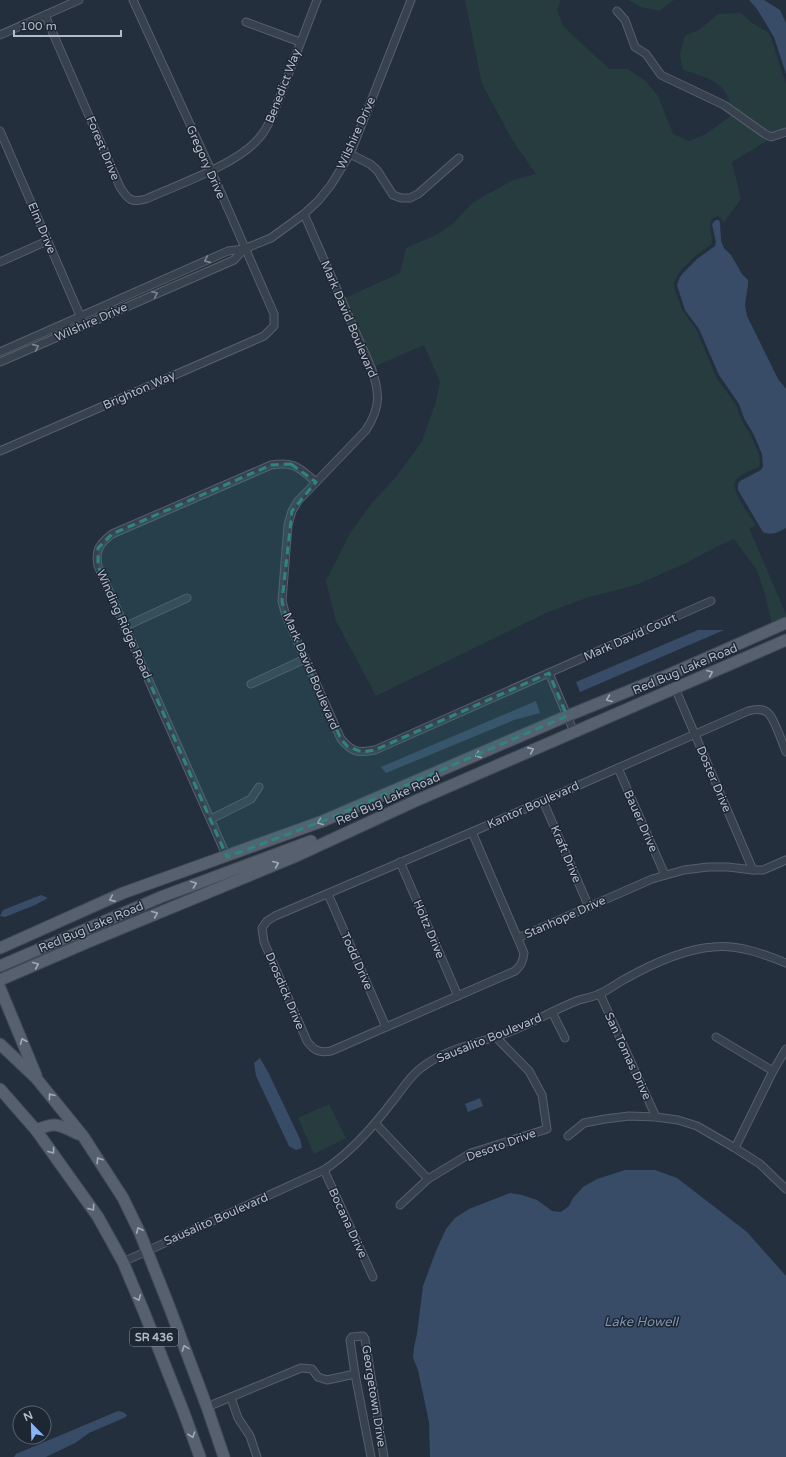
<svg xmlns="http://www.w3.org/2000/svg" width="786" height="1457" font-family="'Varela Round',sans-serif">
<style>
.green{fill:#263c3f}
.water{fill:#394c67}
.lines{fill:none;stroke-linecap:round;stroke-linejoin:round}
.street-casing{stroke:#565f6c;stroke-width:9}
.primary-casing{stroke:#414a57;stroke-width:13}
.street{stroke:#38414e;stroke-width:7}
.primary{stroke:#56606e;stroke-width:11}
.oneway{stroke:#7c8592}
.oneway2{stroke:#a1aab7}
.marked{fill:#308480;fill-opacity:0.2;stroke:#308480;stroke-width:3;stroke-dasharray:8 5;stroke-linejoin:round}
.labels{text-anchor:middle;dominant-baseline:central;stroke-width:3;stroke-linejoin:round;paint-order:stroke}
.shield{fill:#1d2633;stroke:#878f9c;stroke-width:1}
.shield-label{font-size:11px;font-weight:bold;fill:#b4bcc9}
.street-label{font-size:12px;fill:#b4bcc9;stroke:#1d2633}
.water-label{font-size:13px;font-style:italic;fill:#7c92b1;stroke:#1d2633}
</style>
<rect width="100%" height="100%" fill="#242f3e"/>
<!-- green -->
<g class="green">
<path d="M 465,0 L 561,0 L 557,10 L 563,26 L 609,69 L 627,69 L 646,81 L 658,96 L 673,134 L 689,141 L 706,134 L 732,115 L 768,140 L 732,162 L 741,199 L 723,223 L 721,218 L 718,216 C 704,218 713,235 712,244 L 695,256 L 682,269 L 677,276 L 674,283 L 675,291 L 683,311 L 697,331 L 716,377 L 736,405 L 741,419 L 751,436 L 759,454 L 760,465 L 759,467 C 752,470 738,474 735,482 C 731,491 751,517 756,526 L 749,528 L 786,614 L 786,619 L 772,625 L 765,594 L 757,570 L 734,539 L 716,547 L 686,563 L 636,585 L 589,597 L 546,613 L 376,696 L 336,621 L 326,581 L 349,535 L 371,504 L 396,477 L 421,443 L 436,402 L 440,382 L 424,345 L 376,366 L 345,298 L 400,273 L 406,248 L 434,236 L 453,224 L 472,203 L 513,180 L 536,174 L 513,141 L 482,84 Z"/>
<path d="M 628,0 L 674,0 L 659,11 L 641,7 Z"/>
<path d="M 741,13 L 752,23 L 768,32 L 771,38 L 786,84 L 786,127 C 779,131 774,134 766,131 L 730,104 C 725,80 704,77 683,70 L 680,55 L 685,36 L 700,29 L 718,14 Z"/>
<path d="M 329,1104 L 346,1138 L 314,1154 L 298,1118 Z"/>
</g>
<!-- water -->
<g class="water">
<path d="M 749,0 L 764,0 L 780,10 L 786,23 L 786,74 L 774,37 L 757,9 Z"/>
<path d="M 716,220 L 719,220 L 720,223 L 721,241 L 724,248 L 731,255 L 742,274 L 748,280 L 748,284 L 745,305 L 747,316 L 778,379 L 786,389 L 786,528 C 779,532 771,536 763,532 L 738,490 L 738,484 L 740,481 L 761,470 L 763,466 L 762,454 L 754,435 L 744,418 L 739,404 L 719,375 L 699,329 L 685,310 L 677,285 L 680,277 L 684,272 L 697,259 L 715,246 L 716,242 L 712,224 Z"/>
<path d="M 698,630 L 724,630 L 580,692 L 576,682 Z"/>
<path d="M 536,701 L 540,713 L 514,720 L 386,773 L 381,767 Z"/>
<path d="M 41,895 L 48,898 L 35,905 L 5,917 L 0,916 L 3,910 Z"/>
<path d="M 260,1058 L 268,1072 L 300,1139 L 302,1148 L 296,1150 L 289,1146 L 256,1076 L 254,1063 Z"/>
<path d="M 480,1098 L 483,1106 L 468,1112 L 465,1104 Z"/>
<path d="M 625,1170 L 655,1170 L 677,1178 L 747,1232 L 786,1276 L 786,1457 L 430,1457 L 429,1422 L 418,1370 L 413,1358 L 414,1347 L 417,1334 L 423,1286 L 436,1251 L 446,1229 L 455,1218 L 469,1209 L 510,1193 L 522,1195 L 537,1200 L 552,1211 L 561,1212 L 569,1206 L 573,1198 L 583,1187 L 597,1179 Z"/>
<path d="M 118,1411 L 123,1412 L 127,1415 L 126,1417 L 89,1433 L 75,1443 L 46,1457 L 14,1457 L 16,1454 Z"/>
</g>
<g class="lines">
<defs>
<g id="street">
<path d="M 617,11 L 625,20 L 635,47 L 646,54 L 661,75 L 724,105 L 765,134 L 771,137 L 786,132"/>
<path d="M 45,15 L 120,187 C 128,200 132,203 146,199 C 177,185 238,164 259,138 C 266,131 270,121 274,112 L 317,0"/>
<path d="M 246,22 L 300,42"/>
<path d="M 0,35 L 79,0"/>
<path d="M 0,131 L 82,320"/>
<path d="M 350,154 L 370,164 L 377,170 L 393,195 L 401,198 L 410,198 L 418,194 L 459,158"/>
<path d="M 304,214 L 371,367 C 380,393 381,407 366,430 L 298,501 L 292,511 L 288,525 L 282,601 L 286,616 L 341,739 C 353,753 358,753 375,750 L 711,601"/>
<path d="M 0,262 L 47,241"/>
<path d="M 0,352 L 228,251 L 244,249 L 271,238 L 304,214 L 318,201 L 331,185 L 350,154 L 411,0"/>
<path d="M 0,362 L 234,260 L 244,249"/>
<path d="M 0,451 L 264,336 L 274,326 L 274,314 L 211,170 L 133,0"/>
<path d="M 124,627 L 187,598"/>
<path d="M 549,673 L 574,732"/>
<path d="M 251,684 L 305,659"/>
<path d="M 675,688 L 753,870"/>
<path d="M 618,768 L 665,875"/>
<path d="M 543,801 L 589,907"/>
<path d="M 211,819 L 251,799 L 259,787"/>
<path d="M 472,832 L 524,953 C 523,962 521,965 515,971 L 331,1051 C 320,1053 314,1051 307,1041 L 264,942 L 262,928 L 267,921 L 275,916 L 472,832 L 748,711 C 755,709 764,708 769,714 C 774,719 783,744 786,752"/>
<path d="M 227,857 L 98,566 C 95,550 99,544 112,534 L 271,465 C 295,461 299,468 316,482"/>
<path d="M 400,862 L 458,996"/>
<path d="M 328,894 L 386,1027"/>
<path d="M 518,938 L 652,879 L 684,870 L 708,867 L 728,867 L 753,870 L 763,870 L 786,860"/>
<path d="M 600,994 L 656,1117"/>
<path d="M 552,1012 L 565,1038"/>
<path d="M 716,1037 L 773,1071"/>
<path d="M 375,1123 L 428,1179"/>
<path d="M 568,1136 L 584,1123 L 605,1119 L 629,1116 L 656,1117 L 678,1120 L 697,1126 L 735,1148 L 760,1164 L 786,1189"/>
<path d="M 735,1148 L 773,1071 L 786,1049"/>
<path d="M 324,1170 L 373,1277"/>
<path d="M 400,1205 L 428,1179 L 471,1153 L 547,1129 L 542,1095 L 529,1071 L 495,1036"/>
<path d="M 123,1262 L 324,1170 C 350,1153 373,1127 392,1102 C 402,1090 409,1077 421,1068 C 450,1045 486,1043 519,1028 C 539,1019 558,1008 579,1000 C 586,998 593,997 599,994 C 609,990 617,983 625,979 C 650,965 685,949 713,947 C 737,944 764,954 786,963"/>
<path d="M 355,1374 L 350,1340 L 352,1337 L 363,1336 L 365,1339 L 384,1457"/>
<path d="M 231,1398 L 238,1418 L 250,1436 L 257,1457"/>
<path d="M 207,1407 L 301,1368 L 312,1369 L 318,1377 L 327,1380 L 355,1374 L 371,1457"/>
</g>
<g id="primary">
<path d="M 0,948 L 123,893 L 323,821 L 567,716 L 668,675 L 786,623"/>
<path d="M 0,966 L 161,897 L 311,841"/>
<path d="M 0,980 L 88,942 L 294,857 L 413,802 L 786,640"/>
<path d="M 0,988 L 36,1075"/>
<path d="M 0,1044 L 36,1078 L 83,1136 L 123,1198 L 140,1233 L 169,1306 L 207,1407 L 224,1457"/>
<path d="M 0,1089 L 36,1130 L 98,1217 L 123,1262 L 144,1312 L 184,1413 L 200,1457"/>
<path d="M 36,1130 C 57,1121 59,1125 78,1134"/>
</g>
</defs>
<!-- street casing -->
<use href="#street" class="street-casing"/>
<!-- primary casing -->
<use href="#primary" class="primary-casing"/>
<!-- street -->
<use href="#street" class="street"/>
<!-- primary -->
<use href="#primary" class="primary"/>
</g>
<!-- one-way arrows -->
<defs><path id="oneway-chevron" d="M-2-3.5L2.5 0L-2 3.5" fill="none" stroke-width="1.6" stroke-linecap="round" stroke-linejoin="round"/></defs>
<g class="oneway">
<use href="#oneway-chevron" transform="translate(207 260) rotate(156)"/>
<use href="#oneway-chevron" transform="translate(155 294) rotate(-24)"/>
<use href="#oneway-chevron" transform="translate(36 347) rotate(-24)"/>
</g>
<g class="oneway2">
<use href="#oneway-chevron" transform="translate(710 673) rotate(-23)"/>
<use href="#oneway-chevron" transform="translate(609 699) rotate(158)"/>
<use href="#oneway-chevron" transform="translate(531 750) rotate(-24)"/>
<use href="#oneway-chevron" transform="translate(478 755) rotate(157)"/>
<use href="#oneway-chevron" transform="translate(320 822) rotate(159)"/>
<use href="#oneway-chevron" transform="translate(276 864) rotate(-22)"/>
<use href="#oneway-chevron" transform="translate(194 884) rotate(-20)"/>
<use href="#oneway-chevron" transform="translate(112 899) rotate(156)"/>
<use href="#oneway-chevron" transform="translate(155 914) rotate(-23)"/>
<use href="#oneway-chevron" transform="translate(36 965) rotate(-23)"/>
<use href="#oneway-chevron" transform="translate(23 1041) rotate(-113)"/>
<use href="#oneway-chevron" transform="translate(51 1096) rotate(-128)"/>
<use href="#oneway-chevron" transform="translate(52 1151) rotate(54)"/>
<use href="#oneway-chevron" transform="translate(99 1160) rotate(-123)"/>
<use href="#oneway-chevron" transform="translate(92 1208) rotate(54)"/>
<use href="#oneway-chevron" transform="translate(139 1230) rotate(-115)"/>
<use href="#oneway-chevron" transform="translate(138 1298) rotate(66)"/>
<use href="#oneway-chevron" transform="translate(185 1348) rotate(-110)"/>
<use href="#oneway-chevron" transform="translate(192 1435) rotate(71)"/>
</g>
<!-- marked area -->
<path class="marked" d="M 291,464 L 316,482 L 292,511 L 282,601 L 286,616 L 341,739 L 347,746 L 362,752 L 375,750 L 549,673 L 567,716 L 323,821 L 227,857 L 98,566 L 98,548 L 112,534 L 271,465 Z"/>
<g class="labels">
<!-- shield labels -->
<rect class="shield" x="130" y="1328" width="48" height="18" rx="3"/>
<g class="shield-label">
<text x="154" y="1337">SR 436</text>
</g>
<!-- street labels -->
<g class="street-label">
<text transform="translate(283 86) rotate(-69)">Benedict Way</text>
<text transform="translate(356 133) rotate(-66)">Wilshire Drive</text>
<text transform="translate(103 148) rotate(67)">Forest Drive</text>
<text transform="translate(206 162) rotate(66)">Gregory Drive</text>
<text transform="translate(42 228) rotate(67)">Elm Drive</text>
<text transform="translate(349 319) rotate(67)">Mark David Boulevard</text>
<text transform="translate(91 322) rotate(-24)">Wilshire Drive</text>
<text transform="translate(139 390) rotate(-24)">Brighton Way</text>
<text transform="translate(124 624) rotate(66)">Winding Ridge Road</text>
<text transform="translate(630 637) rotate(-24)">Mark David Court</text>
<text transform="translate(685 669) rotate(-23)">Red Bug Lake Road</text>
<text transform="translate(311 671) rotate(67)">Mark David Boulevard</text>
<text transform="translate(714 779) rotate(67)">Doster Drive</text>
<text transform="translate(388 799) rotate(-24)">Red Bug Lake Road</text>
<text transform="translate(533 805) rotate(-24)">Kantor Boulevard</text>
<text transform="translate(641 821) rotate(66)">Bauer Drive</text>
<text transform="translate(566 854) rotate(67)">Kraft Drive</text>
<text transform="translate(565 917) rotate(-24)">Stanhope Drive</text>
<text transform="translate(91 927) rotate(-23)">Red Bug Lake Road</text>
<text transform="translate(429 929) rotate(67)">Holtz Drive</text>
<text transform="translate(357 961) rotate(66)">Todd Drive</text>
<text transform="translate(285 991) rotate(67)">Drosdick Drive</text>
<text transform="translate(489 1038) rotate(-22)">Sausalito Boulevard</text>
<text transform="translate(628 1056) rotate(65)">San Tomas Drive</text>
<text transform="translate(501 1145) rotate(-20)">Desoto Drive</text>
<text transform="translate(216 1219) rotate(-24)">Sausalito Boulevard</text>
<text transform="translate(348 1223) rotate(65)">Bocana Drive</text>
<text transform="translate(374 1396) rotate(81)">Georgetown Drive</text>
</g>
<!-- water labels -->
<g class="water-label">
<text x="641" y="1322">Lake Howell</text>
</g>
</g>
<!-- north arrow -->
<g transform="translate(32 1425) rotate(337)"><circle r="19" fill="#1d2633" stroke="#59626f"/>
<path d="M0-3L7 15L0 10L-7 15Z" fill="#8ab4f8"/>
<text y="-6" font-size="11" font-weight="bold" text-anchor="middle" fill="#b4bcc9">N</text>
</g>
<!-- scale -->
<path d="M14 30v6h107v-6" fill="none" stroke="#b4bcc9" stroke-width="2"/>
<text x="20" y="30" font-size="12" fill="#b4bcc9" stroke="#1d2633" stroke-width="3" paint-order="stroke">100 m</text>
</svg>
